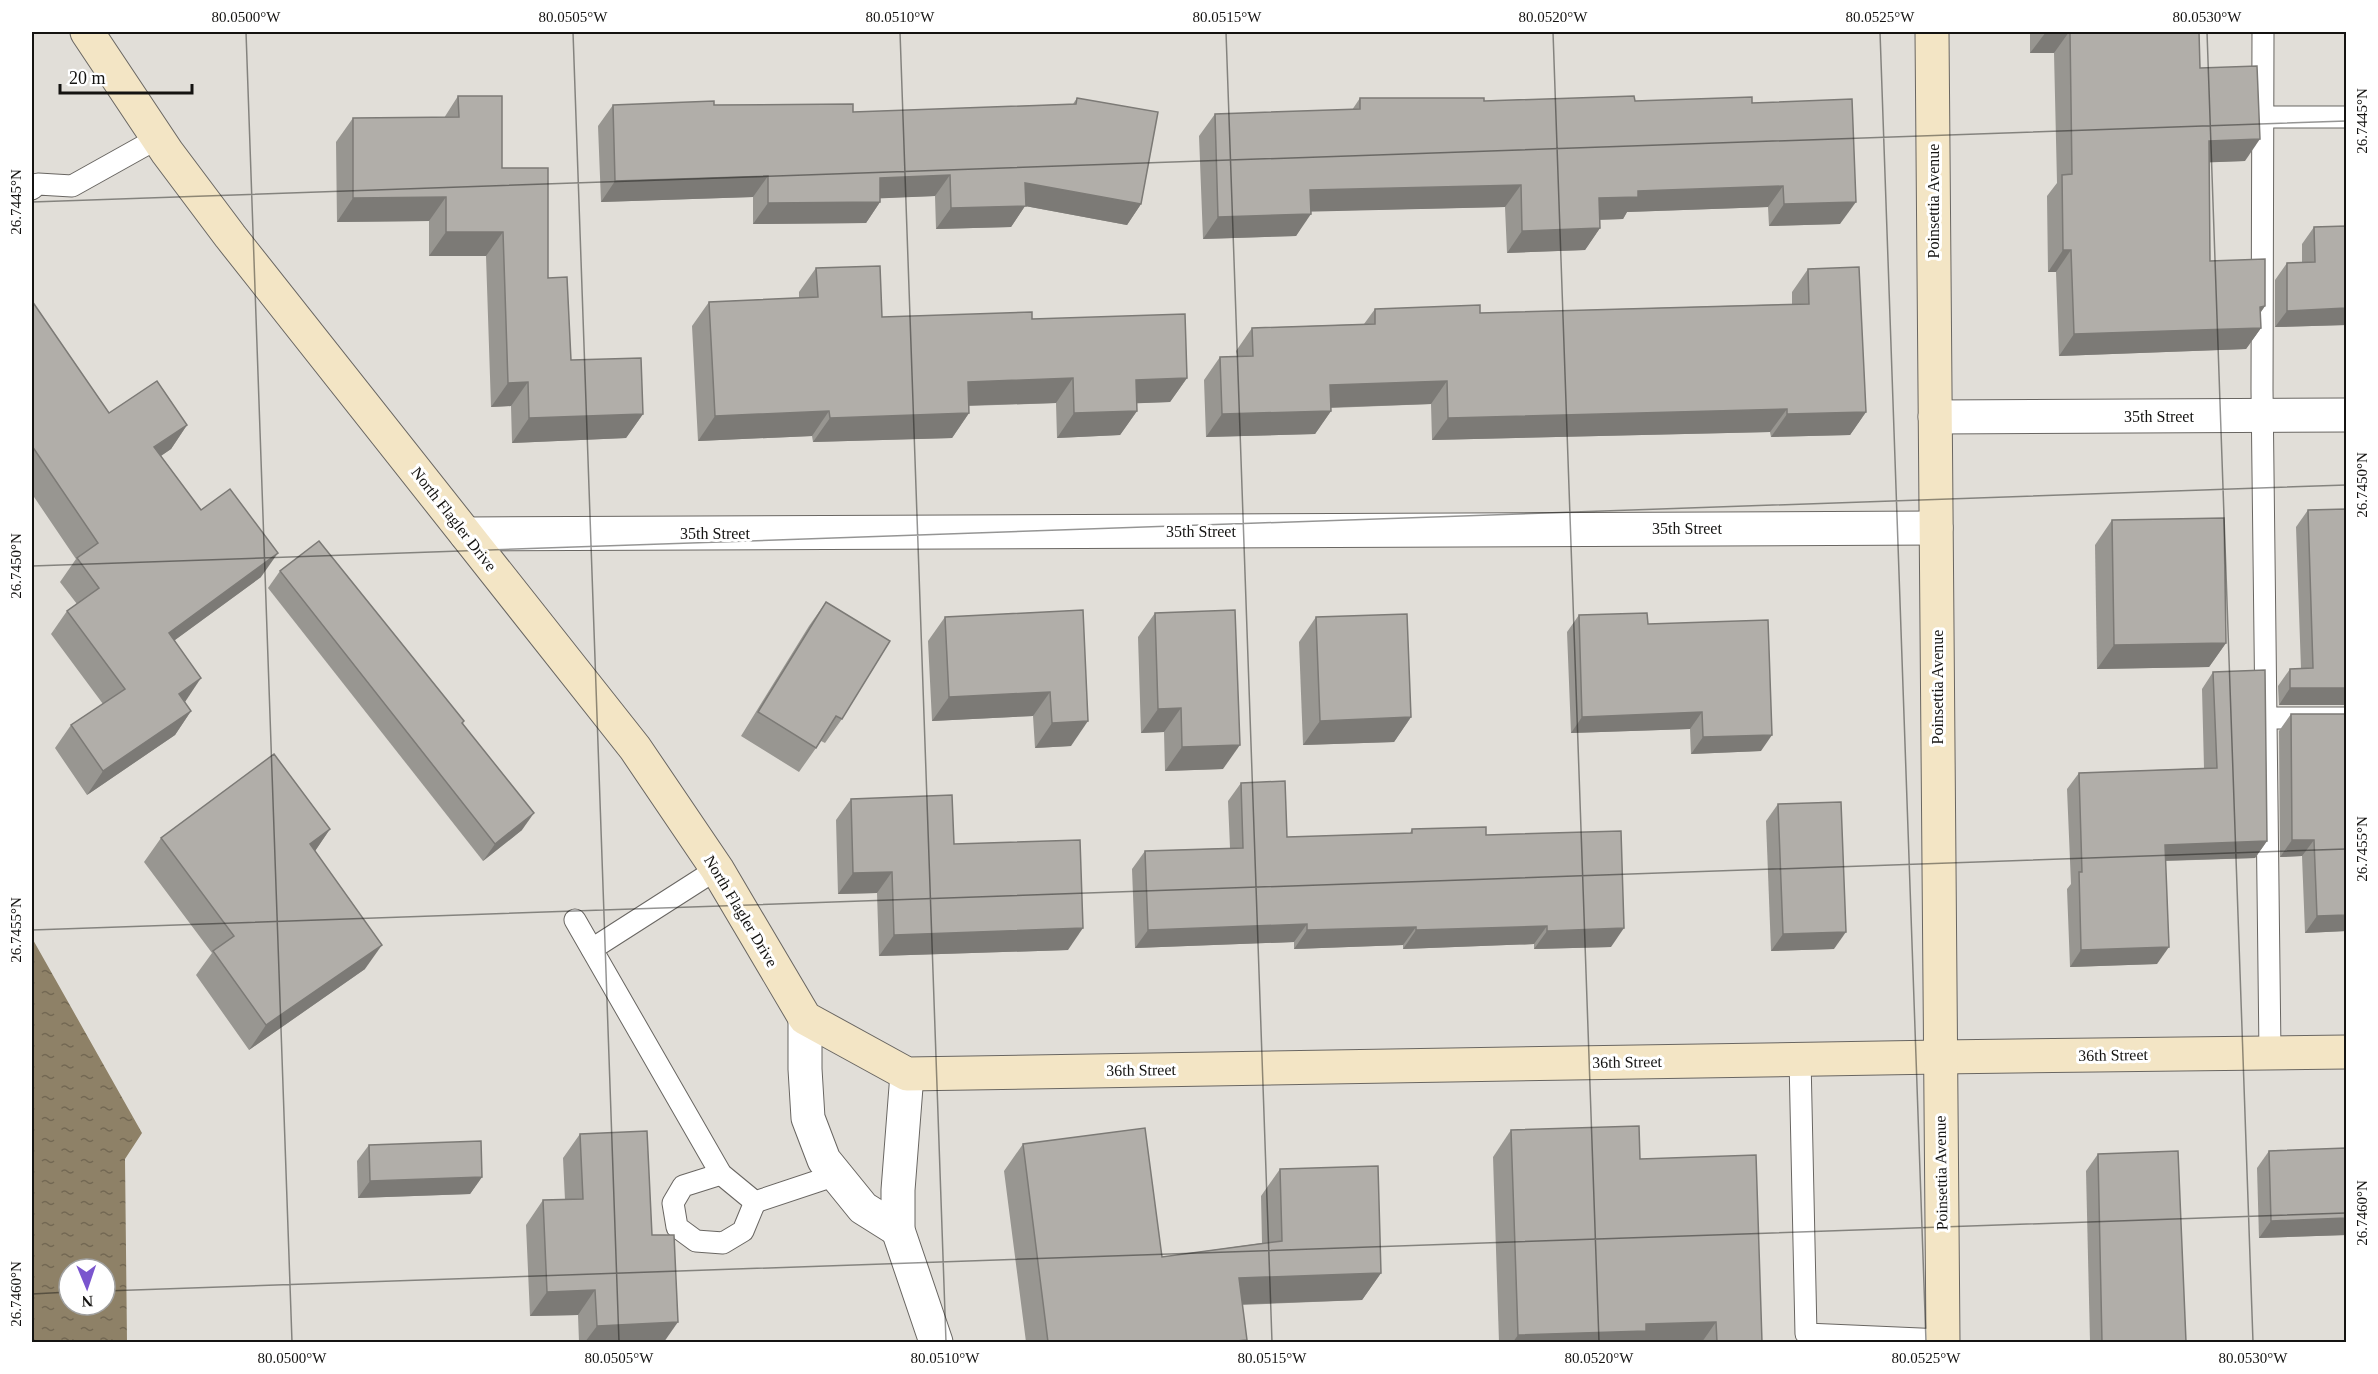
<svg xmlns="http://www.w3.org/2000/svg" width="2378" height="1374" font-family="'Times New Roman',serif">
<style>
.water{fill:url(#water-ripples);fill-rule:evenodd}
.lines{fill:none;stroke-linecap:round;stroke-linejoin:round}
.lane-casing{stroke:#696662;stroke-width:23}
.street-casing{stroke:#696662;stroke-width:35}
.secondary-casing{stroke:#696662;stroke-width:35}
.lane{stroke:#fff;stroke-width:21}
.street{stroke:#fff;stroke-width:33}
.secondary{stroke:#f3e5c5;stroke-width:33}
.wall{fill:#989691}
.shaded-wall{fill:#7c7a76}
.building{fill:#b1aea9;stroke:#7c7a76;stroke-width:1.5}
.ticks{fill:none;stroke:#141311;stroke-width:1.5;stroke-opacity:0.45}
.labels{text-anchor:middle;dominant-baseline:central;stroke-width:6;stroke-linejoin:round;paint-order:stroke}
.street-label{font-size:16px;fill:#141311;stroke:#fff}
.neatline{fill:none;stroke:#141311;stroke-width:2}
.ticks-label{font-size:15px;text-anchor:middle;fill:#141311}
</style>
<defs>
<pattern id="water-ripples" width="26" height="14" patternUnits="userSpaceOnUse" patternTransform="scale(1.5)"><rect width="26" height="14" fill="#8e8167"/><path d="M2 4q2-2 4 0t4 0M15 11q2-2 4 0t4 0" fill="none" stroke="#736853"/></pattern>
</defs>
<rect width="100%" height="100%" fill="#e1ded8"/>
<!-- water -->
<path class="water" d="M 32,938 L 142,1133 L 125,1159 L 127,1342 L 32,1342 ZM 69,1269 L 105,1269 L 105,1305 L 69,1305 Z"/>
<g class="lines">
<defs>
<g id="lane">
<path d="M 2263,32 L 2262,389 L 2270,1053"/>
<path d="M 2263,117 L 2346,117"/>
<path d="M 32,189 L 38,184 L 72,186 L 158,138"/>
<path d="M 2266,718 L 2346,718"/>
<path d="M 575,920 L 721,1174 L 755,1202 L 836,1175"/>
<path d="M 592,949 L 717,869"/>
<path d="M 1800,1059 L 1806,1334 L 1943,1340"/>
<path d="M 721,1174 L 683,1186 L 673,1203 L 677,1227 L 696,1241 L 723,1243 L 743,1231 L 755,1202"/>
</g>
<g id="street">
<path d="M 1935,417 L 2346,415"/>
<path d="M 466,534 L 1936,528"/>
<path d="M 805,1018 L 805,1069 L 808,1118 L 824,1160 L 863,1208 L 898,1230"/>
<path d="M 907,1074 L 898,1190 L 898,1230 L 936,1342"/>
</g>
<g id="secondary">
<path d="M 87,32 L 167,152 L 230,236 L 635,748 L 717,869 L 805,1018 L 907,1074 L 1940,1057 L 2346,1052"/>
<path d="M 1932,32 L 1943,1342"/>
</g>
</defs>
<!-- lane casing -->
<use href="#lane" class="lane-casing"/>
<!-- street casing -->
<use href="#street" class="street-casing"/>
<!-- secondary casing -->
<use href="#secondary" class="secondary-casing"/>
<!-- lane -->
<use href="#lane" class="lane"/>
<!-- street -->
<use href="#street" class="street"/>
<!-- secondary -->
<use href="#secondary" class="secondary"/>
</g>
<!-- wall -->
<g class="wall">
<path d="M 2030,32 L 2199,32 L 2200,68 L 2245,161 L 2209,162 L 2210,261 L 2265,306 L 2261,312 L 2261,328 L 2246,349 L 2059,356 L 2056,272 L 2048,272 L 2047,196 L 2057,183 L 2054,53 L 2030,53 Z"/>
<path d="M 458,96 L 502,168 L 548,278 L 571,360 L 643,414 L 626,438 L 512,443 L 511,406 L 491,407 L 486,256 L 429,256 L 429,221 L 337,222 L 336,142 L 353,118 L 444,118 Z"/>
<path d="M 1077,98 L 1141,204 L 1127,225 L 1025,206 L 1011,227 L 936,229 L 935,196 L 880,198 L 880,202 L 866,223 L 753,224 L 753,197 L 601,202 L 598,126 L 613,105 L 714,105 L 853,112 L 1073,104 Z"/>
<path d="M 1360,98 L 1484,101 L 1635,101 L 1752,103 L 1840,224 L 1769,226 L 1768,207 L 1627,212 L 1623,219 L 1600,220 L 1600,228 L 1585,250 L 1507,253 L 1505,207 L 1311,211 L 1296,236 L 1203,239 L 1199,136 L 1215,114 L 1352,110 Z"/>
<path d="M 2346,226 L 2346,325 L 2275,327 L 2275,280 L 2287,263 L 2302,263 L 2302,244 L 2314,227 Z"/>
<path d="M 816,268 L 882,317 L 1032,319 L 1187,378 L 1170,402 L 1137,403 L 1137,411 L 1120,435 L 1057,438 L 1056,403 L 969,406 L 969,413 L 952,438 L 813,442 L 812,436 L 698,441 L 692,326 L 709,302 L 799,298 L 799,292 Z"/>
<path d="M 1808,269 L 1866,412 L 1850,435 L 1771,437 L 1770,432 L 1432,440 L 1431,404 L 1331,408 L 1331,411 L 1315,434 L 1206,437 L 1204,380 L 1220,357 L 1237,356 L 1236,351 L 1252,328 L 1364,324 L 1375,309 L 1480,313 L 1792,304 L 1792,292 Z"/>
<path d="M 32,301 L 109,413 L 187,425 L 171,449 L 161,456 L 201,510 L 261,577 L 175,640 L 184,702 L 191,711 L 175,735 L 87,795 L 55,748 L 71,725 L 103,704 L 51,634 L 67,611 L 77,604 L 60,582 L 76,559 L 32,494 Z"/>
<path d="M 2346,509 L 2346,705 L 2279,705 L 2278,686 L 2290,669 L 2301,669 L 2296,527 L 2308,510 Z"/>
<path d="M 2112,520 L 2226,643 L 2209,667 L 2097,669 L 2095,545 Z"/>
<path d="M 280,571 L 463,723 L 522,830 L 483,861 L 268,588 Z"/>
<path d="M 826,602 L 842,719 L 825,743 L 821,741 L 799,772 L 741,736 L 809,626 Z"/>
<path d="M 1083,610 L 1071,746 L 1035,748 L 1033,716 L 932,721 L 928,641 L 945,617 Z"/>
<path d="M 1155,613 L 1223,769 L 1165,771 L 1164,732 L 1141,733 L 1138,637 Z"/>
<path d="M 1579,615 L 1648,624 L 1761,751 L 1691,754 L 1690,729 L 1571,733 L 1567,632 Z"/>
<path d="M 1316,617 L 1411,717 L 1394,742 L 1303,745 L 1299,642 Z"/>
<path d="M 2213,672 L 2267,841 L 2255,858 L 2166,861 L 2157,964 L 2070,967 L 2067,889 L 2071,884 L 2067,789 L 2079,773 L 2204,768 L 2202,689 Z"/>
<path d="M 2291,714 L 2346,931 L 2305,933 L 2302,856 L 2280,857 L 2279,731 Z"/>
<path d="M 1241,783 L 1287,837 L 1410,833 L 1412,829 L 1486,835 L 1611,947 L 1534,949 L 1534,944 L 1403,949 L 1403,945 L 1294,949 L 1294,942 L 1135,948 L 1132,869 L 1145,851 L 1230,848 L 1228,801 Z"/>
<path d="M 851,799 L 954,844 L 1068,950 L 879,956 L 877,893 L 838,894 L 836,820 Z"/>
<path d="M 1778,804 L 1834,949 L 1771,951 L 1766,821 Z"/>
<path d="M 330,829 L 315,851 L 365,969 L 249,1050 L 196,975 L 212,953 L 144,862 L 161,838 Z"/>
<path d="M 1511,1130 L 1640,1159 L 1762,1342 L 1499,1342 L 1493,1157 Z"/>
<path d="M 580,1134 L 652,1235 L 664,1342 L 579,1342 L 578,1315 L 530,1316 L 526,1225 L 543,1200 L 565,1200 L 563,1158 Z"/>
<path d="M 1023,1144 L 1162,1257 L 1262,1243 L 1261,1196 L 1280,1169 L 1381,1273 L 1362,1300 L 1242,1305 L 1245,1342 L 1026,1342 L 1004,1171 Z"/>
<path d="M 369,1145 L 482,1177 L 470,1194 L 358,1198 L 357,1161 Z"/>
<path d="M 2346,1148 L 2346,1235 L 2259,1238 L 2257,1168 L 2269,1151 Z"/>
<path d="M 2098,1154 L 2186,1342 L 2090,1342 L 2086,1171 Z"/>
</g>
<!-- shaded-wall -->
<g class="shaded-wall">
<path d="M 2046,32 L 2069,32 L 2054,53 L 2030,53 Z"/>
<path d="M 2260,139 L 2245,161 L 2194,163 L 2209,141 Z"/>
<path d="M 950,175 L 935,196 L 866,199 L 880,178 Z"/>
<path d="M 768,176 L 753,197 L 601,202 L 615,181 Z"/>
<path d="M 1025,183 L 1141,204 L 1127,225 L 1025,206 L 1011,227 L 936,229 L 951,208 Z"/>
<path d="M 1521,185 L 1505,207 L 1295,212 L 1310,190 Z"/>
<path d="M 1783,186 L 1768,207 L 1627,212 L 1623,219 L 1584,220 L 1599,198 L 1638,191 Z"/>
<path d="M 446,197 L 429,221 L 337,222 L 353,198 Z"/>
<path d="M 880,202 L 866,223 L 753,224 L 768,203 Z"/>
<path d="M 1856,202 L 1840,224 L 1769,226 L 1784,204 Z"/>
<path d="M 1311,214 L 1296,236 L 1203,239 L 1218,217 Z"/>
<path d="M 1600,228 L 1585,250 L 1507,253 L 1522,231 Z"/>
<path d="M 446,232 L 503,232 L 486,256 L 429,256 Z"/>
<path d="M 2063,250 L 2071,250 L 2056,272 L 2048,272 Z"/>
<path d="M 2265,306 L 2249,328 L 2261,328 L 2246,349 L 2059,356 L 2074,334 Z"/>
<path d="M 2346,308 L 2346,325 L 2275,327 L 2287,311 Z"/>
<path d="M 1073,378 L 1056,403 L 951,406 L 968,382 Z"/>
<path d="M 1187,378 L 1170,402 L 1119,404 L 1136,380 Z"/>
<path d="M 1447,381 L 1431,404 L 1314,408 L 1330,385 Z"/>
<path d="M 528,382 L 511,406 L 491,407 L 508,383 Z"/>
<path d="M 1787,409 L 1770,432 L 1432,440 L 1448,418 Z"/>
<path d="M 829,411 L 812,436 L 698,441 L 715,416 Z"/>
<path d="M 1137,411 L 1120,435 L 1057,438 L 1074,413 Z"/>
<path d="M 1331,411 L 1315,434 L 1206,437 L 1222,414 Z"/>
<path d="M 1866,412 L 1850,435 L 1771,437 L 1787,414 Z"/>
<path d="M 969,413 L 952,438 L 813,442 L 830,418 Z"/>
<path d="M 643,414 L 626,438 L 512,443 L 529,418 Z"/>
<path d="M 187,425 L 171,449 L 138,471 L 154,447 Z"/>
<path d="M 278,553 L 261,577 L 153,656 L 169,633 Z"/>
<path d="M 2226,643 L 2209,667 L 2097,669 L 2114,645 Z"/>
<path d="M 201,678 L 185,702 L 179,694 Z"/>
<path d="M 2290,688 L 2346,688 L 2346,705 L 2279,705 Z"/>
<path d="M 1050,692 L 1033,716 L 932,721 L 949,697 Z"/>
<path d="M 1181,708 L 1164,732 L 1141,733 L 1158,709 Z"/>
<path d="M 191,711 L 175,735 L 87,795 L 103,771 Z"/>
<path d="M 1702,712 L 1690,729 L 1571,733 L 1582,717 Z"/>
<path d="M 1411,717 L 1394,742 L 1303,745 L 1320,721 Z"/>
<path d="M 1088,721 L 1071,746 L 1035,748 L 1052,723 Z"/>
<path d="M 1772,735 L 1761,751 L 1691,754 L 1703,737 Z"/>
<path d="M 1240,745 L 1223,769 L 1165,771 L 1182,747 Z"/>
<path d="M 534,813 L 522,830 L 483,861 L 495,844 Z"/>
<path d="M 330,829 L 313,854 L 310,844 Z"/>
<path d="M 2292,840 L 2314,840 L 2302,856 L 2280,857 Z"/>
<path d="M 2267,841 L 2255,858 L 2153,861 L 2165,845 Z"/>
<path d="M 892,872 L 877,893 L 838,894 L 853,873 Z"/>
<path d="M 2346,915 L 2346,931 L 2305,933 L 2317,916 Z"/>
<path d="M 1307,924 L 1294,942 L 1135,948 L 1148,930 Z"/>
<path d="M 1547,926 L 1534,944 L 1403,949 L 1416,930 Z"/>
<path d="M 1416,927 L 1403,945 L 1294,949 L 1307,930 Z"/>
<path d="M 1083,928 L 1068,950 L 879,956 L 894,935 Z"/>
<path d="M 1624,928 L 1611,947 L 1534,949 L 1547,931 Z"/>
<path d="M 1846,932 L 1834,949 L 1771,951 L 1783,934 Z"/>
<path d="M 382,945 L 365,969 L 249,1050 L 266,1025 Z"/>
<path d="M 2169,947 L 2157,964 L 2070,967 L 2081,950 Z"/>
<path d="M 482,1177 L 470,1194 L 358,1198 L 370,1181 Z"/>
<path d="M 2346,1218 L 2346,1235 L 2259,1238 L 2271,1221 Z"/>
<path d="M 1381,1273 L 1362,1300 L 1220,1305 L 1239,1278 Z"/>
<path d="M 595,1290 L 578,1315 L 530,1316 L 547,1292 Z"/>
<path d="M 678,1322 L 664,1342 L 585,1342 L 597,1326 Z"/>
<path d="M 1716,1322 L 1702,1342 L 1513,1342 L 1518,1335 L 1646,1324 Z"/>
<path d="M 1247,1340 L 1245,1342 L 1226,1342 Z"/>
</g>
<!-- building -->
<g class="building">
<path d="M 2070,32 L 2199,32 L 2200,68 L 2257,66 L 2260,139 L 2209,141 L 2210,261 L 2265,259 L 2265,306 L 2260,307 L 2261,328 L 2074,334 L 2071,250 L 2063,250 L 2062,175 L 2072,174 Z"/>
<path d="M 458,96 L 502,96 L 502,168 L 548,168 L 548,278 L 567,277 L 571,360 L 641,358 L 643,414 L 529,418 L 528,382 L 508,383 L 503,232 L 446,232 L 446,197 L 353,198 L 353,118 L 459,117 Z"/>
<path d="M 1634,96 L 1635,101 L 1752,97 L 1752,103 L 1852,99 L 1856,202 L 1784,204 L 1783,186 L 1638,191 L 1638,197 L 1599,198 L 1600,228 L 1522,231 L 1521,185 L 1310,190 L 1311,214 L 1218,217 L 1215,114 L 1360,109 L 1360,98 L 1484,98 L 1484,101 Z"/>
<path d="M 1077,98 L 1158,112 L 1141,204 L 1025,183 L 1026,206 L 951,208 L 950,175 L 880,178 L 880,202 L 768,203 L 768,176 L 615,181 L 613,105 L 714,101 L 714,105 L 853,104 L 853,112 L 1076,104 Z"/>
<path d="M 2346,226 L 2346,308 L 2287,311 L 2287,263 L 2315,262 L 2314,227 Z"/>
<path d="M 880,266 L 882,317 L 1032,312 L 1032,319 L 1185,314 L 1187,378 L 1136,380 L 1137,411 L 1074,413 L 1073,378 L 968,382 L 969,413 L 830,418 L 829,411 L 715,416 L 709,302 L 818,297 L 816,268 Z"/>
<path d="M 1859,267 L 1866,412 L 1787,414 L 1787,409 L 1448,418 L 1447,381 L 1330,385 L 1331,411 L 1222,414 L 1220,357 L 1253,356 L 1252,328 L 1375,324 L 1375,309 L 1480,305 L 1480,313 L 1809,304 L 1808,269 Z"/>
<path d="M 32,301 L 109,413 L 157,381 L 187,425 L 154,447 L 201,510 L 230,489 L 278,553 L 169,633 L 201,678 L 179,694 L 191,711 L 103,771 L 71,725 L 125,689 L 67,611 L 99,588 L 77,558 L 98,543 L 32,446 Z"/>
<path d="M 2346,509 L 2346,688 L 2290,688 L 2290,669 L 2313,668 L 2308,510 Z"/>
<path d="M 2224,518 L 2226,643 L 2114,645 L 2112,520 Z"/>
<path d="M 319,541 L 464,721 L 462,723 L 534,813 L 495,844 L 280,571 Z"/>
<path d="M 826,602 L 890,641 L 842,719 L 836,716 L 816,748 L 758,712 Z"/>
<path d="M 1083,610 L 1088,721 L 1052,723 L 1050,692 L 949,697 L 945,617 Z"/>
<path d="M 1235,610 L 1240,745 L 1182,747 L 1181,708 L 1158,709 L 1155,613 Z"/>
<path d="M 1647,613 L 1648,624 L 1768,620 L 1772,735 L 1703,737 L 1702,712 L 1582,717 L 1579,615 Z"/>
<path d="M 1407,614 L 1411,717 L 1320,721 L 1316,617 Z"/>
<path d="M 2265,670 L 2267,841 L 2165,845 L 2169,947 L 2081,950 L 2079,872 L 2082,872 L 2079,773 L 2217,768 L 2213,672 Z"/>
<path d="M 2291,714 L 2346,714 L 2346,915 L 2317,916 L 2314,840 L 2292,840 Z"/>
<path d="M 274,754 L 330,829 L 310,844 L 382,945 L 266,1025 L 213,951 L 234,936 L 161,838 Z"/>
<path d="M 1285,781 L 1287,837 L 1412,833 L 1412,829 L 1486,827 L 1486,835 L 1621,831 L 1624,928 L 1547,931 L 1547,926 L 1416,930 L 1416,927 L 1307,930 L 1307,924 L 1148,930 L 1145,851 L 1243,848 L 1241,783 Z"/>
<path d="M 952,795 L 954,844 L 1080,840 L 1083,928 L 894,935 L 892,872 L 853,873 L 851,799 Z"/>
<path d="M 1841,802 L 1846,932 L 1783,934 L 1778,804 Z"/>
<path d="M 1639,1126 L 1640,1159 L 1756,1155 L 1762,1342 L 1717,1342 L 1716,1322 L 1646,1324 L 1646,1331 L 1518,1335 L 1511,1130 Z"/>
<path d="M 1145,1128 L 1162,1257 L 1282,1241 L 1280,1169 L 1378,1166 L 1381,1273 L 1239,1278 L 1247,1340 L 1226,1342 L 1048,1342 L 1023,1144 Z"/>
<path d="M 647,1131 L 652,1235 L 674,1235 L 678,1322 L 597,1326 L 595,1290 L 547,1292 L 543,1200 L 583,1199 L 580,1134 Z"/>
<path d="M 481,1141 L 482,1177 L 370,1181 L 369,1145 Z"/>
<path d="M 2346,1148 L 2346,1218 L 2271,1221 L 2269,1151 Z"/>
<path d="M 2178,1151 L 2186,1342 L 2102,1342 L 2098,1154 Z"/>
</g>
<!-- ticks -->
<path class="ticks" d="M 246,32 L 292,1342M 573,32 L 619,1342M 900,32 L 946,1342M 1226,32 L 1272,1342M 1553,32 L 1599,1342M 1880,32 L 1926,1342M 2207,32 L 2253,1342M 32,202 L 2346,121M 32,566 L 2346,485M 32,930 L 2346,849M 105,1291 L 2346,1213M 32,1294 L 69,1292"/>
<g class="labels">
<!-- street labels -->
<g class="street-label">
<text transform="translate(1933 201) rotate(-90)">Poinsettia Avenue</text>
<text x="2159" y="416">35th Street</text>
<text transform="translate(454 519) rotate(52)">North Flagler Drive</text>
<text x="1687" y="528">35th Street</text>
<text x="1201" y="531">35th Street</text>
<text x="715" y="533">35th Street</text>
<text transform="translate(1937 687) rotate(-90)">Poinsettia Avenue</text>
<text transform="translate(741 911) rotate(59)">North Flagler Drive</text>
<text transform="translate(2113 1055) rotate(-1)">36th Street</text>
<text transform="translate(1627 1062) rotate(-1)">36th Street</text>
<text transform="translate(1141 1070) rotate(-1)">36th Street</text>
<text transform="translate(1941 1173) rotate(-91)">Poinsettia Avenue</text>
</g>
</g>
<!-- border -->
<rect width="2378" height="1374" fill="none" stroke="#ffffff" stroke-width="66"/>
<!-- north arrow -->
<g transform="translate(87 1287) rotate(178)"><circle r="28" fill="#ffffff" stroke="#a1a1a0" stroke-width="1.5"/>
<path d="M0-4.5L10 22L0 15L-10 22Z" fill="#7a55ce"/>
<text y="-9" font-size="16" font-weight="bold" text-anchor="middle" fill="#141311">N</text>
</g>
<!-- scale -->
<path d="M60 84v9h132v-9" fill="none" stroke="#141311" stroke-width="3"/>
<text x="69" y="84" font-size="18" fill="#141311" stroke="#ffffff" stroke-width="4.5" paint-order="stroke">20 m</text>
<rect x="33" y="33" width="2312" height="1308" class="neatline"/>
<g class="ticks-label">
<text x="246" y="22">80.0500°W</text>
<text x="573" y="22">80.0505°W</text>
<text x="900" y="22">80.0510°W</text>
<text x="1227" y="22">80.0515°W</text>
<text x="1553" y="22">80.0520°W</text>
<text x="1880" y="22">80.0525°W</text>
<text x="2207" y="22">80.0530°W</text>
<text transform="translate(2362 121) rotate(-90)" y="5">26.7445°N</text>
<text transform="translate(16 202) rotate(-90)" y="5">26.7445°N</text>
<text transform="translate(2362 485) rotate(-90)" y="5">26.7450°N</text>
<text transform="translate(16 566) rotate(-90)" y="5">26.7450°N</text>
<text transform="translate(2362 849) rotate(-90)" y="5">26.7455°N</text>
<text transform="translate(16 930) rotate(-90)" y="5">26.7455°N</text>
<text transform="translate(2362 1213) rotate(-90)" y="5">26.7460°N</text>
<text transform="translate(16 1294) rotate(-90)" y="5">26.7460°N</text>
<text x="292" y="1363">80.0500°W</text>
<text x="619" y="1363">80.0505°W</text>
<text x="945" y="1363">80.0510°W</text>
<text x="1272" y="1363">80.0515°W</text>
<text x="1599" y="1363">80.0520°W</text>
<text x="1926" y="1363">80.0525°W</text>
<text x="2253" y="1363">80.0530°W</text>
</g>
</svg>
